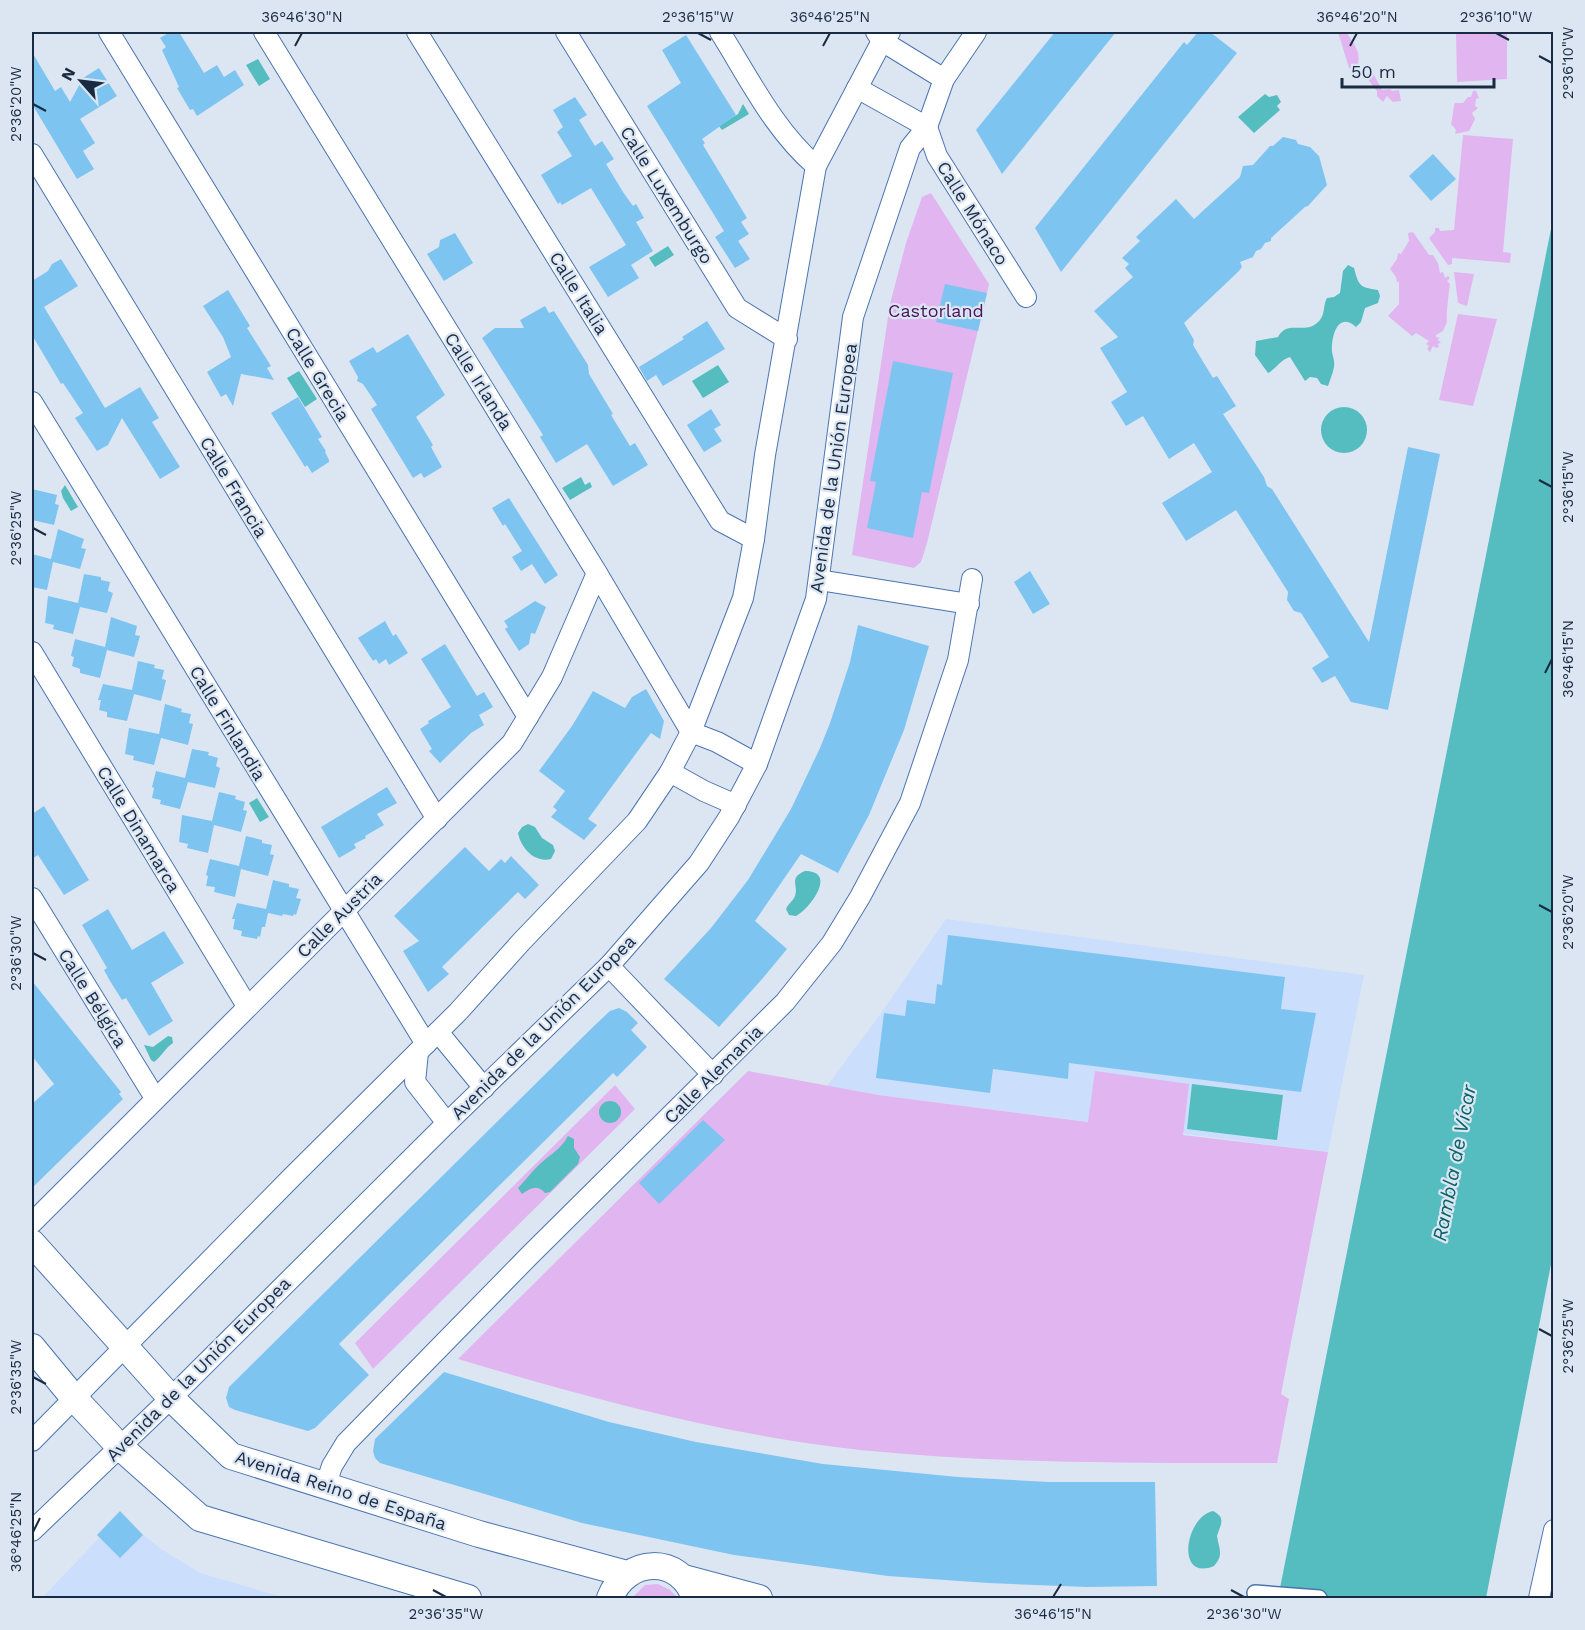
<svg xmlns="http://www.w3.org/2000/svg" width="1585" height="1630" font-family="'Work Sans',sans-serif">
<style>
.built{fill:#cbdefc}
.green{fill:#e1b5ef}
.water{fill:#55bcbf}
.building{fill:#7ec4f1}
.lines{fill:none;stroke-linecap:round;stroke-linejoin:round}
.pedestrian-casing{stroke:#4b74af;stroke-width:18}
.minor-casing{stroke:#4b74af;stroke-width:22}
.tertiary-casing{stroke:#4b74af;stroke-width:28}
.pedestrian{stroke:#fff;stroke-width:15}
.minor{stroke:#fff;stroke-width:20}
.tertiary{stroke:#fff;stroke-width:26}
.ticks{fill:none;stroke:#192a43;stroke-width:2}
.labels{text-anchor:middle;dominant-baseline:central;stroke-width:4.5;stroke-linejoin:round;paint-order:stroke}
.street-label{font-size:18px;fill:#192a43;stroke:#dce6f3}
.park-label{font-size:18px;fill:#4b145a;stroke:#dce6f3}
.water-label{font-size:20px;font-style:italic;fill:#076365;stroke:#dce6f3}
.neatline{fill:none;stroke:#192a43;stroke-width:2}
.ticks-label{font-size:15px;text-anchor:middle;fill:#192a43}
</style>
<rect width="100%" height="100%" fill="#dce6f3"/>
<!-- built -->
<g class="built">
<path d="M 946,919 L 1364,975 L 1328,1152 L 878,1095 L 827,1086 L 881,1013 Z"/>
<path d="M 120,1516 L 161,1549 L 200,1573 L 286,1598 L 42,1598 Z"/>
</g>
<!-- green -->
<g class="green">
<path d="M 1338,32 L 1346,32 C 1355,45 1364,56 1355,71 L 1349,68 Z"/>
<path d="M 1456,32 L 1507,32 L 1507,79 L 1457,82 Z"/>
<path d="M 1368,72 L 1373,73 L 1382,90 L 1390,89 L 1392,91 L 1399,90 L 1401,101 L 1393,102 L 1387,96 L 1383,102 L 1377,96 L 1377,91 L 1367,78 Z"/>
<path d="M 1473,91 L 1476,91 L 1479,98 L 1476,99 L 1475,106 L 1478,108 L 1472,113 L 1475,119 L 1469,131 L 1455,134 L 1456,130 L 1451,124 C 1453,118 1453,107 1455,103 L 1463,103 L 1468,97 L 1471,97 Z"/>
<path d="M 1463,135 L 1513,139 L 1503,252 L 1511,253 L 1510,263 L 1452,258 L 1452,264 L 1448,265 L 1429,238 L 1435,232 L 1435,228 L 1439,228 L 1440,231 L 1454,230 Z"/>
<path d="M 931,193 L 989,284 L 927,543 L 921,562 L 914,568 L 852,555 L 890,304 L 906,243 L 922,197 Z"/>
<path d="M 1413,232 L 1429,255 L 1433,255 L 1438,263 L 1440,273 L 1443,272 L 1445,278 L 1448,276 L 1450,278 L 1447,281 L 1450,284 C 1449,289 1446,318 1447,322 L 1443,331 L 1436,335 L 1436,337 L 1440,338 L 1437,340 L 1441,342 L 1438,344 L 1439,347 L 1436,348 L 1433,346 L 1430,352 L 1427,349 L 1429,346 L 1426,344 L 1429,341 L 1416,333 L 1412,336 L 1388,316 L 1399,304 L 1399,282 L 1397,282 L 1396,277 L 1390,269 L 1397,259 L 1398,253 L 1401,254 L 1409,241 L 1408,233 Z"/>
<path d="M 1454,272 L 1474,274 L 1467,306 L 1458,303 Z"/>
<path d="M 1458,314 L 1497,319 L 1473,406 L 1439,400 Z"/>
<path d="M 748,1071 L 878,1095 L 1088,1122 L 1095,1071 L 1189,1084 L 1183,1135 L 1328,1152 L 1281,1394 L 1289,1399 L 1277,1463 C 1138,1463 999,1464 860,1450 C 723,1435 589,1398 458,1359 Z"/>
<path d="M 615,1085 L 635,1109 L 373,1369 L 355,1343 Z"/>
<path d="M 658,1584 L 670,1590 L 678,1598 L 632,1598 L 645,1585 Z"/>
</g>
<!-- water -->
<g class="water">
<path d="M 258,59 L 270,79 L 259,86 L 246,65 Z"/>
<path d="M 1265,94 L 1269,97 L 1277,95 L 1281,102 L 1277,106 L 1280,110 L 1254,133 L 1238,117 Z"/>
<path d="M 743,104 L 749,114 L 722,130 L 719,126 L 738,114 Z"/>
<path d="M 1553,219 L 1553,1254 L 1486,1598 L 1278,1598 Z"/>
<path d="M 668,246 L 674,255 L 655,267 L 649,258 Z"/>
<path d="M 1348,265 L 1354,268 C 1359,287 1360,287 1378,290 L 1380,296 L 1378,303 L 1365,308 L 1361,322 L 1356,327 C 1338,311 1331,336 1332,352 C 1333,357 1335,362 1334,367 C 1333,373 1330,380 1328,386 L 1321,384 L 1317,378 L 1310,377 L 1305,381 L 1290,357 C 1280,360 1276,369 1268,373 L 1255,355 L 1256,341 L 1278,337 C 1288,318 1306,337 1320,320 C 1325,314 1323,305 1327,298 L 1334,297 L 1340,293 L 1343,271 Z"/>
<path d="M 718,365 L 729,382 L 703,398 L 692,381 Z"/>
<path d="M 299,371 L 317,399 L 305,407 L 287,378 Z"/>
<circle cx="1344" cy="430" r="23"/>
<path d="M 581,477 L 585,485 L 590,482 L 592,487 L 570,500 L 562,488 Z"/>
<path d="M 65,485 L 78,507 L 71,511 L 63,498 L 61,491 Z"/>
<path d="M 257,798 L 269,817 L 260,822 L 249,803 Z"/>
<path d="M 528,824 L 535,827 L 542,838 L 553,845 L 555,851 L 551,859 C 534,863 521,848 518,833 L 522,827 Z"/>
<path d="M 805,871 C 838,871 810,909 796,916 L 789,915 L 786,909 C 788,904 793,901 795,896 C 799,885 788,878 805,871 Z"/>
<path d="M 168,1036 L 172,1037 L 173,1043 C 165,1048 162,1056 154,1062 L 151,1060 L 144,1045 L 153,1047 Z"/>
<path d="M 1192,1084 L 1283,1095 L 1277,1140 L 1187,1129 Z"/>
<circle cx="610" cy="1112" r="11"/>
<path d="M 568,1136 L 574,1139 L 574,1148 L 580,1157 L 578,1164 L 550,1192 L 545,1193 C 537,1184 531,1188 522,1194 L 518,1188 C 526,1180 532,1171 541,1163 C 551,1154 561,1149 568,1136 Z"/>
<path d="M 1213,1511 C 1227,1518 1220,1525 1217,1536 C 1219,1549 1224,1555 1214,1566 C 1175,1582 1185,1517 1213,1511 Z"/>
</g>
<!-- building -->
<g class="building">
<path d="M 170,32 L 179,32 L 204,73 L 217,65 L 224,77 L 235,70 L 244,85 L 197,116 L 193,109 L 190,110 L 177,88 L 179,87 L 162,50 L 166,47 L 160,38 Z"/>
<path d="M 1055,32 L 1116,32 L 1002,174 L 976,130 Z"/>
<path d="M 1198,32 L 1210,32 L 1237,53 L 1061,272 L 1035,228 L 1184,42 L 1187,45 Z"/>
<path d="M 686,35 L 736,115 L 702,139 L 705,143 L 703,145 L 747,218 L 741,222 L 749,234 L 738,241 L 750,259 L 735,268 L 715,237 L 724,231 L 647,106 L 681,83 L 662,50 Z"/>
<path d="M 32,52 L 55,91 L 61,87 L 70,102 L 83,78 L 99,68 L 117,96 L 80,119 L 95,143 L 83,151 L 94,169 L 77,179 L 32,104 Z"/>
<path d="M 575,97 L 587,115 L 579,120 L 595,146 L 602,141 L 614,159 L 606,164 L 623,192 L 633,206 L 636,204 L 644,218 L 636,222 L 653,251 L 631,265 L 639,278 L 608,297 L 589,267 L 626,245 L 591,188 L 562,205 L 560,202 L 558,204 L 541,175 L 572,156 L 557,132 L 563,127 L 553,110 Z"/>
<path d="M 1283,137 L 1296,140 L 1298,144 L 1310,147 L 1319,156 L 1327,185 L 1308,206 L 1305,207 L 1271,238 L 1271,241 L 1265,243 L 1261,249 L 1256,251 L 1253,257 L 1240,262 L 1242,267 L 1238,272 L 1184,323 L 1194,340 L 1193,345 L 1213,378 L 1217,376 L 1236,406 L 1223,414 L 1264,477 L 1267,486 L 1272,489 L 1369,642 L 1408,447 L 1440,454 L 1388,710 L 1351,702 L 1335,676 L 1322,683 L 1312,668 L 1329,657 L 1301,613 L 1294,611 L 1287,600 L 1288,592 L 1236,510 L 1186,541 L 1162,503 L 1212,472 L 1194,443 L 1169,459 L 1143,416 L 1126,426 L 1111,402 L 1127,392 L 1100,348 L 1118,337 L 1094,311 L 1133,277 L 1125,268 L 1129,264 L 1122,258 L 1140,241 L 1136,237 L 1176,199 L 1194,219 L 1240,177 L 1243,166 L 1253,165 L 1270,146 L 1273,146 Z"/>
<path d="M 1433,154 L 1456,179 L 1431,201 L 1409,176 Z"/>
<path d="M 455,233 L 473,263 L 444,281 L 427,254 L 439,247 L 440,240 Z"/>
<path d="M 61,259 L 78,286 L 44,307 L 105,408 L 140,387 L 159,418 L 152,422 L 180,467 L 160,479 L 122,418 L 108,445 L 97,451 L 75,418 L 83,413 L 63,383 L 61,384 L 32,335 L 32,281 L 48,271 L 52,264 Z"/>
<path d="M 945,284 L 987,293 L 978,331 L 936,322 Z"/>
<path d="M 228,290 L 250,326 L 247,328 L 271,366 L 267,368 L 274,380 L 241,374 L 233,406 L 226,394 L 221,397 L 207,372 L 231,357 L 223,337 L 203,306 Z"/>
<path d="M 545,306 L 549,313 L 554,311 L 588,365 L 589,374 L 613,414 L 611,415 L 630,446 L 635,443 L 648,465 L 613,486 L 587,444 L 556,463 L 540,437 L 543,435 L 482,338 L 495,328 L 524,328 L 520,320 Z"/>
<path d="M 707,321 L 725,349 L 663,386 L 656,375 L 647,381 L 639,367 L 684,339 L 682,337 Z"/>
<path d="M 408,334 L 445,395 L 416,417 L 433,445 L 431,447 L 442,467 L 424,478 L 421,473 L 413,478 L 371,409 L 377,405 L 363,384 L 357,381 L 358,377 L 349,361 L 373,347 L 377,353 Z"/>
<path d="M 893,361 L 953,373 L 929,493 L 922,492 L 913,538 L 867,528 L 876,482 L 870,481 Z"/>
<path d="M 298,397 L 322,437 L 318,439 L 326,451 L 325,452 L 329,460 L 329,462 L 312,473 L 307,465 L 305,467 L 271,413 Z"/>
<path d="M 711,409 L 721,425 L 714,429 L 722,441 L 704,452 L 687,425 Z"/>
<path d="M 32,489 L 57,495 L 55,504 L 59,505 L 54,525 L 32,520 Z"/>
<path d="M 509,498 L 558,575 L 545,584 L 532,564 L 521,571 L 512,557 L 522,551 L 505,524 L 503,526 L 492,508 Z"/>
<path d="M 58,529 L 84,539 L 81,548 L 86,549 L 80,569 L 53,562 L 47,590 L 32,587 L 32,554 L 51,559 Z"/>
<path d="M 1030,571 L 1050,604 L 1033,614 L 1014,582 Z"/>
<path d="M 84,574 L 101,577 L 101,580 L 110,582 L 108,591 L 113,593 L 107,613 L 80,607 L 73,634 L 53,629 L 54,625 L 45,623 L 48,596 L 78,603 Z"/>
<path d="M 535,601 L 546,607 L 535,634 L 531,633 L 529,644 L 519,651 L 505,629 L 508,627 L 504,621 Z"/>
<path d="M 111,617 L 137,626 L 135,635 L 140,636 L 134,657 L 107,650 L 100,678 L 80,673 L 80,669 L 72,666 L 74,657 L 71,656 L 75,639 L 105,647 Z"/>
<path d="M 385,621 L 393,636 L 396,634 L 408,653 L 389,665 L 386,659 L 379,664 L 376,659 L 373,661 L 358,638 Z"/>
<path d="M 858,625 L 929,646 L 904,730 L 869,815 L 838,873 L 801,854 L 755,921 L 787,949 L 763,978 L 719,1027 L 664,979 L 711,928 L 748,880 L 791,809 L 820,748 L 830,723 L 850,662 Z"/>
<path d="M 445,644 L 477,696 L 484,692 L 493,707 L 479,715 L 484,725 L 471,733 L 440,763 L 429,751 L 432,749 L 420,729 L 429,723 L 428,721 L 451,707 L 421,659 Z"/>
<path d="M 138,661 L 155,665 L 154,668 L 164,670 L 162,679 L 166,680 L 161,701 L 134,694 L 127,721 L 107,717 L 107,712 L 99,710 L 101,700 L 98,700 L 103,684 L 132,690 Z"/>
<path d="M 646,689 L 664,721 L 660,739 L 651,733 L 588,819 L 597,825 L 584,840 L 551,817 L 557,810 L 553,807 L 565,791 L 539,771 L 572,726 L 593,691 L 625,708 L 632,697 Z"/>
<path d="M 165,704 L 182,709 L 181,712 L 191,714 L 189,723 L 193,724 L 188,745 L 161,738 L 154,765 L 133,760 L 134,756 L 125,754 L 129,728 L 159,734 Z"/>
<path d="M 192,749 L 209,752 L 208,755 L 218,758 L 216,766 L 220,768 L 215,788 L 188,782 L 180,809 L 160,804 L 161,800 L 152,798 L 154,788 L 152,787 L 156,771 L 185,778 Z"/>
<path d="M 387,787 L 397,803 L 377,814 L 384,825 L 365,836 L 366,838 L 354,844 L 356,848 L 339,858 L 321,827 Z"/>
<path d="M 219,792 L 236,796 L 235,799 L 245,802 L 243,810 L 247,811 L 241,832 L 214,825 L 208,853 L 187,848 L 188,844 L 179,842 L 182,815 L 212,821 Z"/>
<path d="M 44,806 L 89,880 L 64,895 L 38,855 L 32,859 L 32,814 Z"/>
<path d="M 246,836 L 262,840 L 262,843 L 272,845 L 270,854 L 274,855 L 268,876 L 241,869 L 235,897 L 214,892 L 215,887 L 206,886 L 208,876 L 206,875 L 210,859 L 239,866 Z"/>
<path d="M 465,847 L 489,871 L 501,859 L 505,863 L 511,856 L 539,885 L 525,899 L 518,892 L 442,967 L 449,974 L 428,992 L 403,951 L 419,941 L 394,916 Z"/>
<path d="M 273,880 L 289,884 L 289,887 L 299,889 L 296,898 L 301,899 L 296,915 L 294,914 L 293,916 L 283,914 L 282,916 L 268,913 L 265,927 L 262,927 L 260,937 L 258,936 L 257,939 L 241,936 L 242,931 L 233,929 L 235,919 L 232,919 L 237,903 L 266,909 Z"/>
<path d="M 108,909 L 132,950 L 164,931 L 184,963 L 151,983 L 173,1021 L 149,1036 L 126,998 L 122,1000 L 110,981 L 104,970 L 107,968 L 82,925 Z"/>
<path d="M 948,935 L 1285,977 L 1281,1009 L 1316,1013 L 1301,1092 L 1069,1063 L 1068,1079 L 993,1069 L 990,1093 L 876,1078 L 884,1013 L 905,1016 L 907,1000 L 935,1004 L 937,984 L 942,985 Z"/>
<path d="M 32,981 L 121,1092 L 119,1094 L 123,1099 L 32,1188 L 32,1104 L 54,1084 L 32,1056 Z"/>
<path d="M 619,1008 L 627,1012 L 638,1023 L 631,1030 L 647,1047 L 617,1077 L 613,1073 L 600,1086 L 339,1344 L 369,1375 L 315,1428 L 308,1431 L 235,1410 L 229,1407 L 226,1398 L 229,1387 L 595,1025 L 610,1011 Z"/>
<path d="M 703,1120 L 725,1140 L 659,1204 L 639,1183 Z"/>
<path d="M 444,1372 L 609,1422 L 696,1442 L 823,1464 L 958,1477 L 1049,1482 L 1155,1482 L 1157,1586 L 1087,1587 L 988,1583 L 888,1576 L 734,1555 L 582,1523 L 380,1463 L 375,1458 L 373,1451 L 375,1439 Z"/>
<path d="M 120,1511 L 143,1535 L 120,1558 L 97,1535 Z"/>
</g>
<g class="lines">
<defs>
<path id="pedestrian" d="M 1255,1593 L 1319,1598"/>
<g id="minor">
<path d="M 109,32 L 528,717"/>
<path d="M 264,32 L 597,573 L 691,732 L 717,742 L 757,764"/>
<path d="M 417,32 L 720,521 L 754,539"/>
<path d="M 566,32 L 737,308 L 787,339"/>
<path d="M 720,32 C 749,78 774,130 816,166"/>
<path d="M 876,32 L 882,41 L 944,79"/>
<path d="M 857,88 L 927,127 L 937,156 L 1026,297"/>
<path d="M 32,154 L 437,819"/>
<path d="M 32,402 L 426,1044"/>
<path d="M 819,580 L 969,604"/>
<path d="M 32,652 L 247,1006"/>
<path d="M 670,772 L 704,791 L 736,805"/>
<path d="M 32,898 L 155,1098"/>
<path d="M 609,966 L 713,1075"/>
<path d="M 438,1032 L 484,1088"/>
<path d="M 418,1052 L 415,1082 L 447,1123"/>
<path d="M 32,1223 L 512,743 L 552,677 L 597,573"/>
<path d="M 32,1441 L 292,1177 L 458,1012 L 522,941 L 637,821 L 670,772 L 691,732 L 743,598 L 754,539 L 765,455 L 816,166 L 882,41 L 890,32"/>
<path d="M 325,1487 L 332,1466 L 346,1443 L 529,1256 L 785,1002 L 832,943 L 860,897 L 910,803 L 958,660 L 972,579"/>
<path d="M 32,1531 L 171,1398 L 447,1123 L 609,966 L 699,863 L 729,817 L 757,764 L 816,599 L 853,317 L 910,148 L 927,127 L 944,79 L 976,32"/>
<path d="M 1539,1598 L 1554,1530"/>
</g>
<g id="tertiary">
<path d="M 32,1243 L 171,1398 L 231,1456 L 479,1534 L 627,1574"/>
<path d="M 32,1347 L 74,1398 L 119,1446 L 200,1518 L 468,1598"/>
<path d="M 684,1578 L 759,1598"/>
<path d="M 610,1598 C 626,1557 680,1554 695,1598"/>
</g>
</defs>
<!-- pedestrian casing -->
<use href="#pedestrian" class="pedestrian-casing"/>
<!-- minor casing -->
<use href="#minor" class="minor-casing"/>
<!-- tertiary casing -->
<use href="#tertiary" class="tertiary-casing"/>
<!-- pedestrian -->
<use href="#pedestrian" class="pedestrian"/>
<!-- minor -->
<use href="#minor" class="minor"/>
<!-- tertiary -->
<use href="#tertiary" class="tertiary"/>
</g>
<!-- ticks -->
<path class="ticks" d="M 698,33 L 711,40M 1496,33 L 1509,40M 295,46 L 302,33M 823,46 L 830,33M 1350,46 L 1357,33M 1539,56 L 1552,63M 33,104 L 46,111M 1539,480 L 1552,487M 33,528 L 46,535M 1545,673 L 1552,659M 1539,905 L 1552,912M 33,953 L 46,960M 1539,1329 L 1552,1336M 33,1377 L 46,1384M 33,1532 L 40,1518M 433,1590 L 446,1597M 1231,1590 L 1244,1597M 1053,1597 L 1061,1584"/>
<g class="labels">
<!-- street labels -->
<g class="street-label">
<text transform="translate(667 195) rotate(58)">Calle Luxemburgo</text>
<text transform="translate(973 213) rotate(58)">Calle Mónaco</text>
<text transform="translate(579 293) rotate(58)">Calle Italia</text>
<text transform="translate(318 374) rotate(59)">Calle Grecia</text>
<text transform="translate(479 381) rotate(58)">Calle Irlanda</text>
<text transform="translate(833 468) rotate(-82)">Avenida de la Unión Europea</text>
<text transform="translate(234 487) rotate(59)">Calle Francia</text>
<text transform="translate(228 723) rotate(59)">Calle Finlandia</text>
<text transform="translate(139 829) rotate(59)">Calle Dinamarca</text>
<text transform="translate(339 915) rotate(-45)">Calle Austria</text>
<text transform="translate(93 998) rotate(58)">Calle Bélgica</text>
<text transform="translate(543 1027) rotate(-45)">Avenida de la Unión Europea</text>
<text transform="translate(713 1074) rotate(-45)">Calle Alemania</text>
<text transform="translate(198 1369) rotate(-45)">Avenida de la Unión Europea</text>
<text transform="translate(341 1490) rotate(18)">Avenida Reino de España</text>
</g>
<!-- park labels -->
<g class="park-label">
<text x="936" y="310">Castorland</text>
</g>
<!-- water labels -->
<g class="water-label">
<text transform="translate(1454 1163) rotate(-79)">Rambla de Vícar</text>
</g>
</g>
<!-- border -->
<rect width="1585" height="1630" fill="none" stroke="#dce6f3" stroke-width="66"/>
<!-- north arrow -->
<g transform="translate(81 81) rotate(298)" stroke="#dce6f3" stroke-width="4.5" paint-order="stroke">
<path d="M0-4.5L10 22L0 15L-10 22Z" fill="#192a43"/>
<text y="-9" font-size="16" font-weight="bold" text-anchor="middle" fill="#192a43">N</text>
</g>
<!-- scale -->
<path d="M1342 78v9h152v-9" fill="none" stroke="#192a43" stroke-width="3"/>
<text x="1351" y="78" font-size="18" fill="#192a43" stroke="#dce6f3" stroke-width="4.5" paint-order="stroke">50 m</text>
<rect x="33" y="33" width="1519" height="1564" class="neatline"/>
<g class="ticks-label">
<text x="302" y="22">36°46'30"N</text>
<text x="698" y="22">2°36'15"W</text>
<text x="830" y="22">36°46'25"N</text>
<text x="1357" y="22">36°46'20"N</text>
<text x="1496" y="22">2°36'10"W</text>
<text transform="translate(1568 63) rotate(-90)" y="5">2°36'10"W</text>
<text transform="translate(16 104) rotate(-90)" y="5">2°36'20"W</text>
<text transform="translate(1568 487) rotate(-90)" y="5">2°36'15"W</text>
<text transform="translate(16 528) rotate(-90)" y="5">2°36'25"W</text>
<text transform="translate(1568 659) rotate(-90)" y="5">36°46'15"N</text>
<text transform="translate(1568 912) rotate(-90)" y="5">2°36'20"W</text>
<text transform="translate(16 953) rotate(-90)" y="5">2°36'30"W</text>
<text transform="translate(1568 1336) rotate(-90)" y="5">2°36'25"W</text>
<text transform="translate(16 1377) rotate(-90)" y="5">2°36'35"W</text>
<text transform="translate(16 1532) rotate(-90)" y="5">36°46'25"N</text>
<text x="446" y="1619">2°36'35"W</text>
<text x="1053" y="1619">36°46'15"N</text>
<text x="1244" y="1619">2°36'30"W</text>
</g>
</svg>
